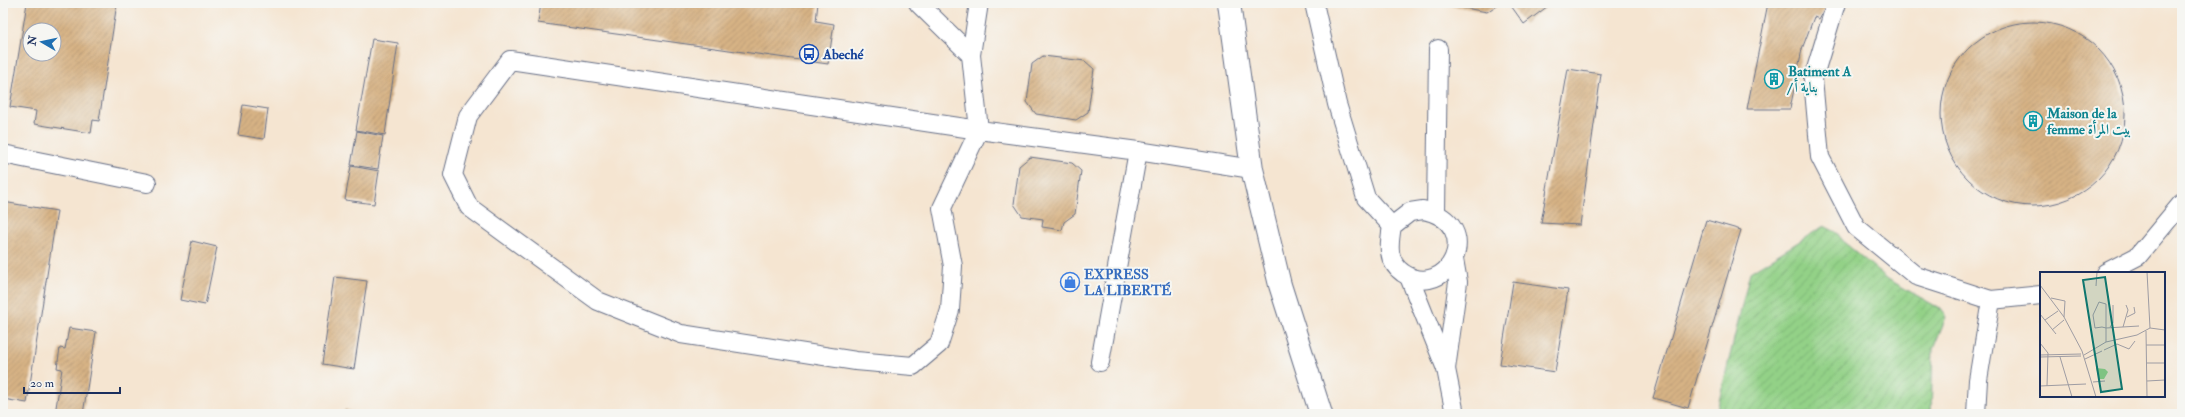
<svg xmlns="http://www.w3.org/2000/svg" width="2185" height="417" font-family="'IM FELL Double Pica',Amiri,serif">
<style>
.garden{fill:url(#garden-furrows);stroke:#578072}
.building{fill:url(#building-hatch);fill-rule:evenodd}
.lines{fill:none;stroke-linecap:round;stroke-linejoin:round}
.lane-casing{stroke:#676f86;stroke-width:20}
.street-casing{stroke:#676f86;stroke-width:24}
.lane{stroke:#fff;stroke-width:18}
.street{stroke:#fff;stroke-width:22}
.labels{text-anchor:middle;dominant-baseline:central;stroke-width:4;stroke-linejoin:round;paint-order:stroke}
.transit-label{font-size:14px;font-weight:bold;fill:#164399;stroke:#f6f6f2;text-anchor:start}
.culture-label{font-size:14px;font-weight:bold;fill:#0d838f;stroke:#f6f6f2;text-anchor:start}
.shop-label{font-size:14px;font-weight:bold;fill:#366cbe;stroke:#f6f6f2;text-anchor:start}
.inset-road{fill:none;stroke:#9e9ca3;stroke-width:1}
.view{fill:#0f766e;fill-opacity:0.15;stroke:#0f766e;stroke-width:2}
.inset-edge{fill:none;stroke:#1b2f5e;stroke-width:2}
</style>
<defs>
<pattern id="garden-furrows" width="10" height="10" patternUnits="userSpaceOnUse"><rect width="10" height="10" fill="#93d187"/><path d="M-1 1l2-2M0 10L10 0M9 11l2-2" fill="none" stroke="#77aa72"/></pattern>
<pattern id="building-hatch" width="6" height="6" patternUnits="userSpaceOnUse"><rect width="6" height="6" fill="#d7b385"/><path d="M-1 1l2-2M0 6l6-6M5 7l2-2" fill="none" stroke="#ae9270"/></pattern>
</defs>
<rect width="100%" height="100%" fill="#f6f6f2"/>
<filter id="ink" filterUnits="userSpaceOnUse"><feTurbulence type="fractalNoise" baseFrequency=".025" numOctaves="2"/><feDisplacementMap in="SourceGraphic" scale="8" xChannelSelector="R" yChannelSelector="G"/><feConvolveMatrix kernelMatrix="1 2 1 2 8 2 1 2 1" color-interpolation-filters="sRGB"/></filter>
<filter id="wash" filterUnits="userSpaceOnUse"><feTurbulence type="fractalNoise" baseFrequency=".012" numOctaves="4" result="noise"/><feDisplacementMap in="SourceGraphic" scale="16" xChannelSelector="R" yChannelSelector="G"/><feGaussianBlur stdDeviation="0.9" result="paint"/><feColorMatrix in="noise" values="0 0 0 0 0 0 0 0 0 0 0 0 0 0 0 0 0 1.4 0 .05"/><feComposite in="paint" operator="in"/></filter>
<g filter="url(#wash)">
<rect width="100%" height="100%" fill="#f5e5d1"/>
<!-- garden -->
<path class="garden" d="M 1824,226 L 1836,232 L 1845,243 L 1888,279 L 1939,308 L 1946,317 L 1933,349 L 1931,414 L 1716,414 L 1750,272 Z"/>
<g id="blocks">
<!-- building -->
<g class="building">
<path d="M 27,3 L 117,3 L 99,121 L 93,120 L 91,133 L 34,124 L 36,111 L 10,107 ZM 30,30 L 54,30 L 54,54 L 30,54 Z"/>
<path d="M 541,3 L 818,3 L 816,21 L 834,24 L 828,64 L 538,23 Z"/>
<path d="M 1383,3 L 1391,3 L 1386,7 Z"/>
<path d="M 1437,3 L 1500,3 L 1487,12 Z"/>
<path d="M 1509,3 L 1552,3 L 1524,24 Z"/>
<path d="M 1768,3 L 1828,3 L 1819,19 L 1814,17 L 1802,49 L 1790,109 L 1747,109 Z"/>
<circle cx="2033" cy="114" r="92"/>
<path d="M 372,39 L 398,43 L 385,135 L 356,130 Z"/>
<path d="M 1043,56 L 1085,61 L 1094,69 L 1088,112 L 1076,120 L 1036,114 L 1027,102 L 1032,64 Z"/>
<path d="M 1568,69 L 1601,74 L 1580,225 L 1541,223 Z"/>
<path d="M 243,105 L 268,109 L 264,139 L 238,135 Z"/>
<path d="M 357,131 L 383,136 L 378,169 L 351,165 Z"/>
<path d="M 1030,157 L 1072,163 L 1081,171 L 1075,214 L 1064,222 L 1062,230 L 1042,227 L 1043,219 L 1022,216 L 1014,204 L 1019,166 Z"/>
<path d="M 351,166 L 379,171 L 374,204 L 345,200 Z"/>
<path d="M 3,202 L 57,211 L 27,403 L 3,399 Z"/>
<path d="M 1706,220 L 1741,230 L 1688,408 L 1653,398 Z"/>
<path d="M 192,241 L 217,247 L 205,305 L 180,300 Z"/>
<path d="M 335,277 L 367,281 L 354,369 L 322,364 Z"/>
<path d="M 1513,282 L 1568,290 L 1555,372 L 1500,364 Z"/>
<path d="M 69,328 L 96,332 L 83,414 L 55,414 L 62,369 L 57,368 L 60,348 L 65,349 Z"/>
<path d="M 345,409 L 353,412 L 352,414 L 343,414 Z"/>
</g>
</g>
</g>
<g filter="url(#ink)">
<use href="#blocks" fill-opacity="0" stroke="#676f86" stroke-width="1"/>
<g class="lines">
<defs>
<g id="lane">
<path d="M 918,3 L 971,55"/>
<path d="M 979,3 L 971,55 L 979,130 L 942,208 L 953,266 L 950,310 L 939,344 L 913,366 L 856,361 L 681,334 L 598,301 L 469,207 L 453,175 L 468,116 L 510,60 L 979,130 L 1138,151 L 1252,169"/>
<path d="M 1314,3 L 1337,104 L 1366,198 L 1392,226"/>
<path d="M 1836,3 L 1813,79 L 1820,157 L 1856,227 L 1916,276 L 1991,300 L 2041,295"/>
<path d="M 3,154 L 147,183"/>
<path d="M 1423,210 C 1487,223 1448,303 1403,273 C 1386,261 1389,244 1392,226 L 1410,212 Z"/>
<path d="M 1436,213 L 1438,49"/>
<path d="M 2105,273 L 2138,256 L 2182,203"/>
<path d="M 1409,277 L 1446,369 L 1455,414"/>
<path d="M 1100,362 L 1138,151"/>
<path d="M 1446,369 L 1458,282 L 1454,259"/>
<path d="M 1976,414 L 1978,380 L 1991,300"/>
</g>
<path id="street" d="M 1229,3 L 1252,169 L 1280,285 L 1321,414"/>
</defs>
<!-- lane casing -->
<use href="#lane" class="lane-casing"/>
<!-- street casing -->
<use href="#street" class="street-casing"/>
<!-- lane -->
<use href="#lane" class="lane"/>
<!-- street -->
<use href="#street" class="street"/>
</g>
</g>
<!-- icons -->
<defs>
<symbol id="bus-ring" viewBox="-11 -11 22 22"><circle r="9.5" fill="#f6f6f2" stroke="#1a4fb4" stroke-width="1.5"/><path d="M-5-6H5V4H4V6H2V4H-2V6H-4V4H-5ZM-3.5-4V0h7V-4ZM-3.5 1.2v1.5H-2V1.2ZM2 1.2v1.5H3.5V1.2Z" fill="#1a4fb4"/></symbol>
<symbol id="building-ring" viewBox="-11 -11 22 22"><circle r="9.5" fill="#f6f6f2" stroke="#0f9aa8" stroke-width="1.5"/><path d="M-4-6H4V6H1V3H-1V6H-4ZM-2.5-4.3h1.7v1.8h-1.7ZM.8-4.3h1.7v1.8H.8ZM-2.5-1h1.7V.8h-1.7ZM.8-1h1.7V.8H.8Z" fill="#0f9aa8"/></symbol>
<symbol id="shop-ring" viewBox="-11 -11 22 22"><circle r="9.5" fill="#f6f6f2" stroke="#3f7fe0" stroke-width="1.5"/><path d="M-5-2.5h2.3a2.7 3.5 0 0 1 5.4 0H5L5.5 6h-11ZM-1.5-2.5h3a1.5 2.3 0 0 0-3 0Z" fill="#3f7fe0"/></symbol>
</defs>
<g fill-rule="evenodd">
<use href="#bus-ring" x="798" y="43" width="22" height="22"/>
<use href="#building-ring" x="1763" y="68" width="22" height="22"/>
<use href="#building-ring" x="2022" y="110" width="22" height="22"/>
<use href="#shop-ring" x="1059" y="271" width="22" height="22"/>
</g>
<g class="labels">
<!-- transit labels -->
<g class="transit-label">
<text x="823" y="54">Abeché</text>
</g>
<!-- culture labels -->
<g class="culture-label">
<text x="1788" y="71">Batiment A<tspan x="1788" dy="16">/ بناية أ</tspan></text>
<text x="2047" y="113">Maison de la<tspan x="2047" dy="16">femme بيت المرأة</tspan></text>
</g>
<!-- shop labels -->
<g class="shop-label">
<text x="1084" y="274">EXPRESS<tspan x="1084" dy="16">LA LIBERTÉ</tspan></text>
</g>
</g>
<!-- overview -->
<g transform="translate(2040 272)">
<rect width="125" height="125" fill="#f5e5d1"/>
<path d="M 56,96 L 65,97 L 68,100 L 64,107 L 59,107 Z" fill="#93d187"/>
<path class="inset-road" d="M 32,0 L 78,0M 107,0 L 110,56M 0,13 L 24,45 L 42,79 L 56,125M 56,14 L 57,0M 11,26 L 25,29 L 24,45M 0,42 L 16,62M 87,45 L 95,41 L 94,35M 5,48 L 18,39M 70,55 L 73,51 L 73,33M 83,55 L 88,38 L 86,33M 12,58 L 24,48M 106,59 L 107,125M 66,70 L 66,32 L 59,30 L 53,43 L 55,56 L 62,55 L 66,56 L 99,54M 0,71 L 8,81 L 7,114M 106,73 L 125,73M 64,78 L 77,72 L 89,77 L 95,69M 0,83 L 41,82M 44,83 L 66,70 L 97,63 L 110,56 L 125,58M 0,85 L 41,84M 20,85 L 32,125M 45,87 L 62,79M 107,91 L 125,91M 107,109 L 125,108M 53,110 L 65,109M 0,114 L 46,112"/>
<path class="view" d="M 65,5 L 82,117 L 61,120 L 43,8 Z"/>
<rect width="125" height="125" class="inset-edge"/>
</g>
<!-- margin -->
<rect width="2185" height="417" fill="none" stroke="#f6f6f2" stroke-width="16"/>
<!-- north arrow -->
<g transform="translate(42 42) rotate(279)"><circle r="19" fill="#f6f6f2" stroke="#9ea6b7"/>
<path d="M0-3L7 15L0 10L-7 15Z" fill="#1f6fb2"/>
<text y="-6" font-size="11" font-weight="bold" text-anchor="middle" fill="#1b2f5e">N</text>
</g>
<!-- scale -->
<path d="M24 387v6h96v-6" fill="none" stroke="#1b2f5e" stroke-width="2"/>
<text x="30" y="387" font-size="12" fill="#1b2f5e" stroke="#f6f6f2" stroke-width="3" paint-order="stroke">20 m</text>
</svg>
